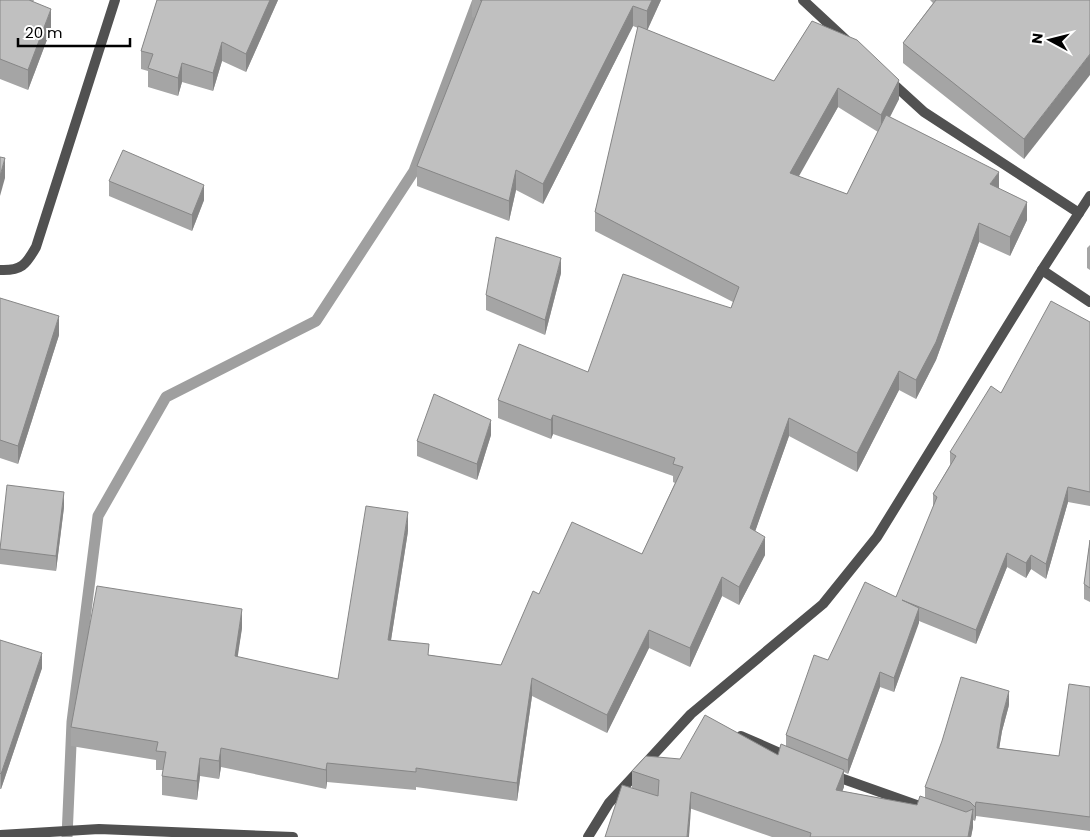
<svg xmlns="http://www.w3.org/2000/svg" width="1090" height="837" font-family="Poppins,sans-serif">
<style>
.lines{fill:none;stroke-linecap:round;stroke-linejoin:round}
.stream{stroke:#9f9f9f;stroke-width:11}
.minor{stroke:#515151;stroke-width:10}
.wall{fill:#a5a5a5;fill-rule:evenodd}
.shaded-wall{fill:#868686}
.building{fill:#c0c0c0;stroke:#868686}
</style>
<rect width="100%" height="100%" fill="#fff"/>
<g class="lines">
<!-- stream -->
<path class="stream" d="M 67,837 L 72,722 L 98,516 L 166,397 L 316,321 L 414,171 L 478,0"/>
<!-- minor -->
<g class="minor">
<path d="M 803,0 L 846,40"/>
<path d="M 890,81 L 924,112 L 1079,213"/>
<path d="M 0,270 C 21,271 26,265 36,247 L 115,0"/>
<path d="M 1042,270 L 1090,302"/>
<path d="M 741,736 L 789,757"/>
<path d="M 832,775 L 925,808"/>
<path d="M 0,835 L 99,829 L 293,837"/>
<path d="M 588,837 L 609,803 L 691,714 L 823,604 L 877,537 L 1042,270 L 1090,196"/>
</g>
</g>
<!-- wall -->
<g class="wall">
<path d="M 0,0 L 34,0 L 33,2 L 51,29 L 28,90 L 0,79 Z"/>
<path d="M 157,0 L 278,0 L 246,72 L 222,61 L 213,91 L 182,82 L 178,96 L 148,87 L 148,71 L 141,69 L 141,51 Z"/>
<path d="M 472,0 L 661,0 L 647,30 L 774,81 L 812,21 L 899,99 L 890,117 L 999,188 L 1027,220 L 1010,256 L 979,242 L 936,360 L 916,399 L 899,390 L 857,472 L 789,436 L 755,531 L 765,555 L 739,605 L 722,596 L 690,667 L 649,648 L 607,733 L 532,696 L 517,801 L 416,787 L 416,790 L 327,782 L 326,789 L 221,767 L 219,779 L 200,776 L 197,800 L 162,795 L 162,776 L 163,770 L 156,770 L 156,760 L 71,746 L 71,727 L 242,628 L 237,657 L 338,679 L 408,531 L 391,640 L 429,655 L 501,665 L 539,594 L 642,554 L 675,483 L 673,482 L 673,476 L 553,434 L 551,439 L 498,418 L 498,400 L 588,372 L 731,308 L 733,302 L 595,231 L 595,212 L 638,28 L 633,26 L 543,204 L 516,190 L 509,221 L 417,186 L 417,166 L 475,18 L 472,17 ZM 838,107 L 878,132 L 847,194 L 798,176 Z"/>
<path d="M 930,0 L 1090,0 L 1024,159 L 903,63 L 903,43 L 933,3 Z"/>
<path d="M 109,181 L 204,200 L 192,231 L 109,196 Z"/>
<path d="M 1090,245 L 1090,270 L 1087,268 L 1087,248 Z"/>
<path d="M 561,273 L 545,335 L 486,310 L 486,295 Z"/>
<path d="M 0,298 L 59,335 L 18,464 L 0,458 Z"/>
<path d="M 1090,322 L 1090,506 L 1068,502 L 1046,579 L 1031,569 L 1026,578 L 1007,567 L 976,644 L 919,621 L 894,692 L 880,687 L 848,774 L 844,772 L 844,787 L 842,791 L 917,805 L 925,798 L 925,787 L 1009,705 L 1002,731 L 999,748 L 1059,756 L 1090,687 L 1090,831 L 976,816 L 975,821 L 973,820 L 973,827 L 971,837 L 772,837 L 632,788 L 632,771 L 680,759 L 778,755 L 786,746 L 786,735 L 828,660 L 896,597 L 933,508 L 933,494 L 950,465 L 950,452 L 1001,393 Z"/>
<path d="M 491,435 L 477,480 L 417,456 L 417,441 Z"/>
<path d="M 64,507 L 56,571 L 0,564 L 0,544 Z"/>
<path d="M 1090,540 L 1090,602 L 1084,599 L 1084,584 Z"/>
<path d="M 0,640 L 42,668 L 1,789 L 0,789 Z"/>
</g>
<!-- shaded-wall -->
<g class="shaded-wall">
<path d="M 270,0 L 278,0 L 246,72 L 246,54 Z"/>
<path d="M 652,0 L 661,0 L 647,31 L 647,11 Z"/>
<path d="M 633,6 L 633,26 L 543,204 L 543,184 Z"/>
<path d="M 51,9 L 51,29 L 28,90 L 28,70 Z"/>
<path d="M 222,42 L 222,61 L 213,91 L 213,73 Z"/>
<path d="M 1090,54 L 1090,75 L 1024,159 L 1024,139 Z"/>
<path d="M 182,63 L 182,82 L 178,96 L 178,78 Z"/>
<path d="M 899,80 L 899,99 L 881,134 L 881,115 Z"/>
<path d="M 838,88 L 838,107 L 790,192 L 790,173 Z"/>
<path d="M 5,158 L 5,178 L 0,196 L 0,176 Z"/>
<path d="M 516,170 L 516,190 L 509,221 L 509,201 Z"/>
<path d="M 999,172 L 999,191 L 990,184 Z"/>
<path d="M 204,185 L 204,200 L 192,231 L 192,215 Z"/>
<path d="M 1027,202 L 1027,220 L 1010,256 L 1010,237 Z"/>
<path d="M 979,223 L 979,242 L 936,360 L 916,399 L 916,380 Z"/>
<path d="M 561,258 L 561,273 L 545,335 L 545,320 Z"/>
<path d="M 59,316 L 59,335 L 18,464 L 18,446 Z"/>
<path d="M 899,371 L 899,390 L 857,472 L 857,453 Z"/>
<path d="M 553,415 L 553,434 L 551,439 L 551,420 Z"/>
<path d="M 789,418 L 789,436 L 750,546 L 750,528 Z"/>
<path d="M 491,420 L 491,435 L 477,480 L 477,464 Z"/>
<path d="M 1068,487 L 1068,502 L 1046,579 L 1046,564 Z"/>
<path d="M 64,492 L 64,507 L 56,571 L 56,556 Z"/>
<path d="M 408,512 L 408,531 L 388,659 L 388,640 Z"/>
<path d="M 765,537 L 765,555 L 739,605 L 739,587 Z"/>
<path d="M 1007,553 L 1007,567 L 976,644 L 976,630 Z"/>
<path d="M 1031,555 L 1031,569 L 1026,578 L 1026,563 Z"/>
<path d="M 722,577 L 722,596 L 690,667 L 690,648 Z"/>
<path d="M 919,608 L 919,623 L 894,692 L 894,678 Z"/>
<path d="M 242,609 L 242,628 L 235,675 L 235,656 Z"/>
<path d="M 649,630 L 649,648 L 607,733 L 607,715 Z"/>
<path d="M 42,653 L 42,668 L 1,789 L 1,774 Z"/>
<path d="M 880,672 L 880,687 L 848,774 L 848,760 Z"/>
<path d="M 532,678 L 532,696 L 517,801 L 517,783 Z"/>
<path d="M 1009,691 L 1009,705 L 1002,731 L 997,762 L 997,748 L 1002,717 Z"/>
<path d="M 221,748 L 221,767 L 219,779 L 219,761 Z"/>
<path d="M 200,758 L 200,776 L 197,800 L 197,781 Z"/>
<path d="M 327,763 L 327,782 L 326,789 L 326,770 Z"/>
<path d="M 844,770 L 844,787 L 836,808 L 836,790 Z"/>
<path d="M 691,792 L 691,809 L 689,837 L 687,837 Z"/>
<path d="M 976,802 L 976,816 L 975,821 L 975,807 Z"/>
<path d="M 973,809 L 973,827 L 971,837 L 968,837 Z"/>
</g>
<!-- building -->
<g class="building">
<path d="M 0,0 L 29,0 L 51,9 L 28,70 L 0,59 Z"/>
<path d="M 157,0 L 270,0 L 246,54 L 222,42 L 213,73 L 182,63 L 178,78 L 148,68 L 153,54 L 141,51 Z"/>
<path d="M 480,0 L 652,0 L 647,11 L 633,6 L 543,184 L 516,170 L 509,201 L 417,166 L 482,0 Z"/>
<path d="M 936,0 L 1090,0 L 1090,54 L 1024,139 L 903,43 Z"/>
<path d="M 812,21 L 857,40 L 899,80 L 881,115 L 838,88 L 790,173 L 847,194 L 886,115 L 999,172 L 990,184 L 1027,202 L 1010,237 L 979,223 L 936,342 L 916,380 L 899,371 L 857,453 L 789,418 L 750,528 L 765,537 L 739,587 L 722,577 L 690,648 L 649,630 L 607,715 L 532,678 L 517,783 L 416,768 L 416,772 L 327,763 L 326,770 L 221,748 L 219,761 L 200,758 L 197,781 L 162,776 L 166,752 L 156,751 L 158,742 L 71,727 L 97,586 L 242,609 L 235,656 L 338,679 L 366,506 L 408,512 L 388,640 L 429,644 L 428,655 L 501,665 L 533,591 L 539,594 L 572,522 L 642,554 L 683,467 L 673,464 L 675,458 L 553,415 L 551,420 L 498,400 L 519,344 L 588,372 L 623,274 L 731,308 L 739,287 L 595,212 L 638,26 L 774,81 Z"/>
<path d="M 123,150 L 204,185 L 192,215 L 109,181 Z"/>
<path d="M 0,157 L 5,158 L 0,176 Z"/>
<path d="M 496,237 L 561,258 L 545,320 L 486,295 Z"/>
<path d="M 0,298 L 59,316 L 18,446 L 0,440 Z"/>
<path d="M 1051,301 L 1090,322 L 1090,492 L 1068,487 L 1046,564 L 1031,555 L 1026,563 L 1007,553 L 976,630 L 902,600 L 919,608 L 894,678 L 880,672 L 848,760 L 786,735 L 814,655 L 828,660 L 865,582 L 896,597 L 937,497 L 933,494 L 956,456 L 950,452 L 991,386 L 1001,393 Z"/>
<path d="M 434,394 L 491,420 L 477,464 L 417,441 Z"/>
<path d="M 7,485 L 64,492 L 56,556 L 0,549 Z"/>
<path d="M 1090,540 L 1090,588 L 1084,584 Z"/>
<path d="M 0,640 L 42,653 L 1,774 L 0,773 Z"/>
<path d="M 961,677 L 1009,691 L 1002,717 L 997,748 L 1059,756 L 1069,684 L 1090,687 L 1090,817 L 976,802 L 975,807 L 970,802 L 925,787 L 942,741 Z"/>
<path d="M 705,715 L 778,755 L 781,744 L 844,770 L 836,790 L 917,805 L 920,796 L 966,812 L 973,809 L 968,837 L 810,837 L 811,833 L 691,792 L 687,837 L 605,837 L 622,785 L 658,796 L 659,780 L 632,771 L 646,756 L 680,759 Z"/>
</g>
<!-- north arrow -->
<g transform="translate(1050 40) rotate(277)" stroke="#ffffff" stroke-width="4" paint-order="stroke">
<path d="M0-4L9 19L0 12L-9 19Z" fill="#000000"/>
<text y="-8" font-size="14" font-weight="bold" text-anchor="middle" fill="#000000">N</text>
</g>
<!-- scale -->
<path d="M18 38v8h112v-8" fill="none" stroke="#000000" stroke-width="2.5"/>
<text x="25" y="38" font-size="15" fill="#000000" stroke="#ffffff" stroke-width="4" paint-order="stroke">20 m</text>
</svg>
